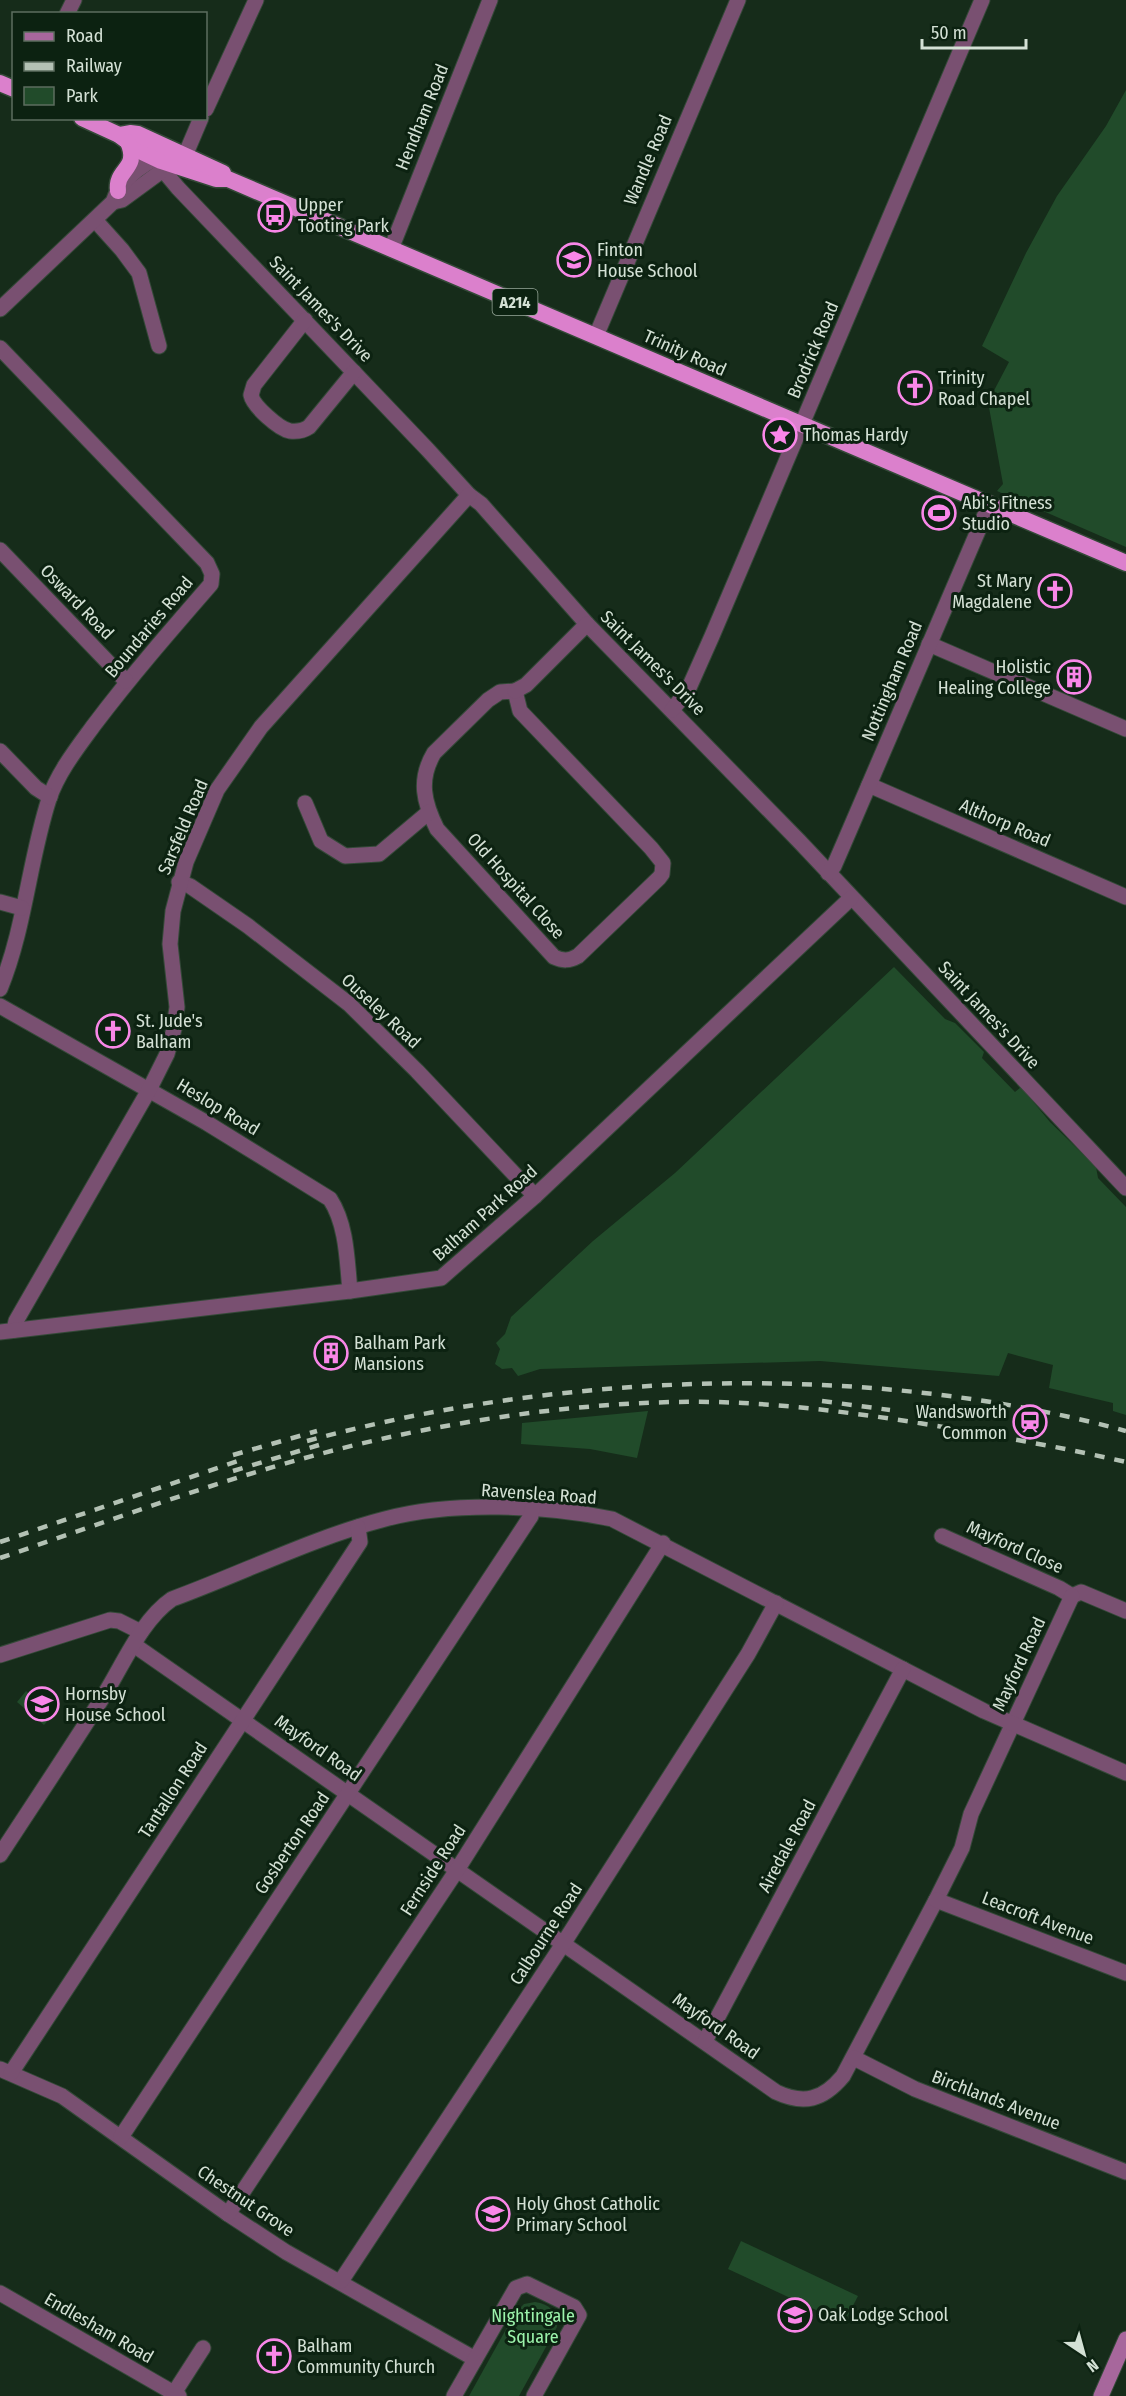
<svg xmlns="http://www.w3.org/2000/svg" width="1126" height="2396" font-family="'Fira Sans Condensed',sans-serif">
<style>
.green{fill:#214b2a}
.lines{fill:none;stroke-linecap:round;stroke-linejoin:round}
.minor-casing{stroke:#344938;stroke-width:17}
.secondary-casing{stroke:#344938;stroke-width:17}
.trunk-casing{stroke:#344938;stroke-width:19}
.minor{stroke:#795071;stroke-width:15}
.secondary{stroke:#a7679c;stroke-width:15}
.trunk{stroke:#db80cc;stroke-width:16}
.rail{stroke:#b3c1b4;stroke-width:4.5;stroke-dasharray:10 10;stroke-linecap:butt}
.labels{text-anchor:middle;dominant-baseline:central;stroke-width:6;stroke-linejoin:round;paint-order:stroke}
.shield{fill:#0c2211;stroke:#98a89a;stroke-width:1.5}
.shield-label{font-size:16px;font-weight:bold;fill:#d4e1d5}
.street-label{font-size:18px;fill:#d4e1d5;stroke:#0c2211}
.poi-label{font-size:18px;fill:#d4e1d5;stroke:#0c2211;text-anchor:start}
.park-label{font-size:18px;fill:#9cf3ab;stroke:#0c2211}
</style>
<rect width="100%" height="100%" fill="#162c1a"/>
<!-- green -->
<g class="green">
<path d="M 1126,90 L 1126,547 L 997,491 L 1003,484 L 988,402 L 1009,362 L 982,346 L 1026,253 L 1057,196 L 1106,126 Z"/>
<path d="M 894,967 L 945,1019 L 955,1023 L 984,1052 L 982,1058 L 1015,1092 L 1021,1087 L 1050,1122 L 1096,1167 L 1098,1178 L 1126,1207 L 1126,1415 L 1113,1411 L 1113,1403 L 1049,1388 L 1053,1365 L 1008,1353 L 999,1376 L 820,1361 L 540,1369 L 518,1376 L 512,1368 L 502,1369 L 495,1364 L 500,1349 L 496,1343 L 505,1334 L 511,1317 L 593,1241 L 675,1173 Z"/>
<path d="M 648,1411 L 637,1458 L 590,1449 L 521,1444 L 522,1423 Z"/>
<path d="M 26,1691 L 53,1715 L 44,1725 L 17,1702 Z"/>
<path d="M 741,2241 L 858,2296 L 844,2323 L 728,2269 Z"/>
<path d="M 535,2302 C 550,2304 557,2312 557,2327 L 519,2396 L 469,2396 L 515,2313 L 524,2304 Z"/>
</g>
<g class="lines">
<defs>
<g id="minor">
<path d="M 67,14 L 74,0"/>
<path d="M 206,109 L 256,0"/>
<path d="M 161,161 L 163,170 L 178,188 L 428,450 L 469,495 L 481,504 L 587,624 L 799,841 L 1126,1188"/>
<path d="M 181,165 L 201,118"/>
<path d="M 113,202 L 122,200 L 163,170"/>
<path d="M 95,220 L 122,250 L 139,273 L 159,346"/>
<path d="M 391,249 L 490,0"/>
<path d="M 0,309 L 113,202 C 120,180 143,164 164,154"/>
<path d="M 305,320 L 254,385 L 251,395 C 253,406 279,429 290,431 C 298,432 303,431 309,427 L 354,372"/>
<path d="M 596,336 L 738,0"/>
<path d="M 0,348 L 207,563 L 212,574 L 211,584 C 171,630 131,676 94,725 C 78,747 58,772 49,799 C 29,861 25,928 0,989"/>
<path d="M 0,550 L 126,681"/>
<path d="M 929,644 L 1126,729"/>
<path d="M 515,691 L 520,711 L 651,848 L 663,863 L 662,874 L 659,878 L 578,956 C 569,961 563,961 554,957 L 437,829 C 424,803 418,780 434,753 L 488,700 L 500,692 Z"/>
<path d="M 515,691 L 526,685 L 587,624"/>
<path d="M 672,710 L 688,690 L 712,636 L 982,0"/>
<path d="M 0,751 L 36,788 L 50,797"/>
<path d="M 869,785 L 1126,897"/>
<path d="M 305,803 L 321,841 L 345,856 L 379,854 L 429,812"/>
<path d="M 828,873 L 834,866 L 844,843 L 990,503"/>
<path d="M 179,882 L 190,886 L 248,926 L 349,1004 L 417,1071 L 535,1196"/>
<path d="M 0,902 L 22,908"/>
<path d="M 0,1006 L 207,1123 L 330,1199 C 347,1225 347,1261 350,1291"/>
<path d="M 14,1330 L 16,1321 L 149,1090 L 167,1054 L 174,1029 L 177,1007 L 170,944 L 173,911 L 186,862 L 217,790 L 261,727 L 469,495"/>
<path d="M 0,1332 L 350,1291 L 441,1278 L 535,1196 L 851,898"/>
<path d="M 942,1536 L 1059,1588 L 1072,1596"/>
<path d="M 1072,1596 L 1081,1592 L 1126,1611"/>
<path d="M 134,1645 L 776,2092 C 804,2105 823,2100 843,2076 L 936,1900 L 962,1848 L 971,1814 L 1072,1596"/>
<path d="M 0,1655 L 110,1620 L 119,1621 L 141,1632"/>
<path d="M 0,1855 C 34,1803 68,1752 101,1700 C 122,1668 140,1621 172,1599 C 243,1573 312,1538 385,1519 C 451,1501 546,1505 612,1519 L 984,1711 L 1126,1773"/>
<path d="M 936,1900 L 1126,1973"/>
<path d="M 705,2041 L 903,1669"/>
<path d="M 854,2058 L 915,2089 L 1126,2172"/>
<path d="M 0,2069 L 62,2096 L 228,2214 L 286,2252 L 475,2359"/>
<path d="M 11,2073 L 360,1542 L 358,1527"/>
<path d="M 121,2137 L 531,1516 L 532,1509"/>
<path d="M 228,2214 L 457,1870 L 663,1543"/>
<path d="M 341,2281 L 563,1944 L 748,1654 L 776,1603"/>
<path d="M 0,2293 L 179,2396"/>
<path d="M 174,2393 L 203,2348"/>
<path d="M 454,2396 L 516,2288 L 527,2284 L 574,2307 L 579,2315 L 534,2396"/>
</g>
<path id="secondary" d="M 1101,2396 L 1126,2339"/>
<g id="trunk">
<path d="M 0,83 L 14,89"/>
<path d="M 82,118 L 119,135 L 142,152 L 161,161 L 216,179 L 228,179 L 1126,563"/>
<path d="M 119,135 L 130,133 L 138,134 L 223,173"/>
<path d="M 118,191 C 115,168 140,170 128,142"/>
</g>
</defs>
<!-- minor casing -->
<use href="#minor" class="minor-casing"/>
<!-- secondary casing -->
<use href="#secondary" class="secondary-casing"/>
<!-- trunk casing -->
<use href="#trunk" class="trunk-casing"/>
<!-- minor -->
<use href="#minor" class="minor"/>
<!-- secondary -->
<use href="#secondary" class="secondary"/>
<!-- trunk -->
<use href="#trunk" class="trunk"/>
<!-- rail -->
<g class="rail">
<path d="M 822,1401 L 890,1410"/>
<path d="M 307,1441 C 563,1371 870,1361 1126,1431"/>
<path d="M 233,1455 L 317,1431"/>
<path d="M 233,1471 L 319,1445"/>
<path d="M 0,1542 L 244,1459"/>
<path d="M 0,1558 C 126,1515 251,1468 381,1439 C 493,1414 628,1397 743,1403 C 814,1407 885,1417 955,1429 C 1012,1439 1070,1449 1126,1462"/>
</g>
</g>
<!-- icons -->
<defs>
<symbol id="bus-ring" viewBox="-11 -11 22 22"><circle r="9.5" fill="#0c2211" stroke="#f987e8" stroke-width="1.5"/><path d="M-5-6H5V4H4V6H2V4H-2V6H-4V4H-5ZM-3.5-4V0h7V-4ZM-3.5 1.2v1.5H-2V1.2ZM2 1.2v1.5H3.5V1.2Z" fill="#f987e8"/></symbol>
<symbol id="school-ring" viewBox="-11 -11 22 22"><circle r="9.5" fill="#0c2211" stroke="#f987e8" stroke-width="1.5"/><path d="M0-5L7-2L0 1L-7-2ZM-4 1L0 2.5L4 1V4Q0 6-4 4Z" fill="#f987e8"/></symbol>
<symbol id="church-ring" viewBox="-11 -11 22 22"><circle r="9.5" fill="#0c2211" stroke="#f987e8" stroke-width="1.5"/><path d="M-1.2-6h2.4v3.5h3.3v2.4h-3.3V6h-2.4V-.1h-3.3v-2.4h3.3Z" fill="#f987e8"/></symbol>
<symbol id="sight-ring" viewBox="-11 -11 22 22"><circle r="9.5" fill="#0c2211" stroke="#f987e8" stroke-width="1.5"/><path d="M0-6L1.8-2.2L6-1.7L2.9 1.2L3.7 5.4L0 3.3L-3.7 5.4L-2.9 1.2L-6-1.7L-1.8-2.2Z" fill="#f987e8"/></symbol>
<symbol id="stadium-ring" viewBox="-11 -11 22 22"><circle r="9.5" fill="#0c2211" stroke="#f987e8" stroke-width="1.5"/><path d="M0-5a6.5 5 0 1 0 0 10a6.5 5 0 1 0 0-10ZM-3.5-1.8h7v3.6h-7Z" fill="#f987e8"/></symbol>
<symbol id="building-ring" viewBox="-11 -11 22 22"><circle r="9.5" fill="#0c2211" stroke="#f987e8" stroke-width="1.5"/><path d="M-4-6H4V6H1V3H-1V6H-4ZM-2.5-4.3h1.7v1.8h-1.7ZM.8-4.3h1.7v1.8H.8ZM-2.5-1h1.7V.8h-1.7ZM.8-1h1.7V.8H.8Z" fill="#f987e8"/></symbol>
<symbol id="station-ring" viewBox="-11 -11 22 22"><circle r="9.5" fill="#0c2211" stroke="#f987e8" stroke-width="1.5"/><path d="M-3-6H3Q5-6 5-4V2Q5 4 3 4L4.5 6H3L1.5 4h-3L-3 6H-4.5L-3 4Q-5 4-5 2V-4Q-5-6-3-6ZM-3.5-4v3h7v-3ZM-3.5 1v1.5H-2V1ZM2 1v1.5H3.5V1Z" fill="#f987e8"/></symbol>
</defs>
<g fill-rule="evenodd">
<use href="#bus-ring" x="256" y="196" width="38" height="38"/>
<use href="#school-ring" x="555" y="241" width="38" height="38"/>
<use href="#church-ring" x="896" y="369" width="38" height="38"/>
<use href="#sight-ring" x="761" y="416" width="38" height="38"/>
<use href="#stadium-ring" x="920" y="494" width="38" height="38"/>
<use href="#church-ring" x="1036" y="572" width="38" height="38"/>
<use href="#building-ring" x="1055" y="658" width="38" height="38"/>
<use href="#church-ring" x="94" y="1012" width="38" height="38"/>
<use href="#building-ring" x="312" y="1334" width="38" height="38"/>
<use href="#station-ring" x="1011" y="1403" width="38" height="38"/>
<use href="#school-ring" x="23" y="1685" width="38" height="38"/>
<use href="#school-ring" x="474" y="2195" width="38" height="38"/>
<use href="#school-ring" x="776" y="2296" width="38" height="38"/>
<use href="#church-ring" x="255" y="2337" width="38" height="38"/>
</g>
<g class="labels">
<!-- shield labels -->
<rect class="shield" x="492.5" y="289" width="45" height="26" rx="4.5"/>
<g class="shield-label">
<text x="515" y="302">A214</text>
</g>
<!-- street labels -->
<g class="street-label">
<text transform="translate(422 117) rotate(-68)">Hendham Road</text>
<text transform="translate(648 160) rotate(-67)">Wandle Road</text>
<text transform="translate(321 309) rotate(46)">Saint James's Drive</text>
<text transform="translate(813 350) rotate(-67)">Brodrick Road</text>
<text transform="translate(685 353) rotate(24)">Trinity Road</text>
<text transform="translate(77 602) rotate(46)">Osward Road</text>
<text transform="translate(149 627) rotate(-50)">Boundaries Road</text>
<text transform="translate(653 663) rotate(45)">Saint James's Drive</text>
<text transform="translate(892 681) rotate(-67)">Nottingham Road</text>
<text transform="translate(1005 823) rotate(23)">Althorp Road</text>
<text transform="translate(183 827) rotate(-67)">Sarsfeld Road</text>
<text transform="translate(516 886) rotate(48)">Old Hospital Close</text>
<text transform="translate(381 1011) rotate(43)">Ouseley Road</text>
<text transform="translate(989 1015) rotate(47)">Saint James's Drive</text>
<text transform="translate(218 1107) rotate(31)">Heslop Road</text>
<text transform="translate(485 1213) rotate(-42)">Balham Park Road</text>
<text transform="translate(539 1494) rotate(4)">Ravenslea Road</text>
<text transform="translate(1015 1547) rotate(24)">Mayford Close</text>
<text transform="translate(1019 1664) rotate(-65)">Mayford Road</text>
<text transform="translate(318 1748) rotate(35)">Mayford Road</text>
<text transform="translate(173 1790) rotate(-57)">Tantallon Road</text>
<text transform="translate(292 1843) rotate(-56)">Gosberton Road</text>
<text transform="translate(787 1846) rotate(-62)">Airedale Road</text>
<text transform="translate(433 1870) rotate(-57)">Fernside Road</text>
<text transform="translate(1038 1918) rotate(21)">Leacroft Avenue</text>
<text transform="translate(546 1934) rotate(-57)">Calbourne Road</text>
<text transform="translate(716 2026) rotate(35)">Mayford Road</text>
<text transform="translate(996 2100) rotate(21)">Birchlands Avenue</text>
<text transform="translate(246 2201) rotate(34)">Chestnut Grove</text>
<text transform="translate(99 2328) rotate(30)">Endlesham Road</text>
</g>
<!-- poi labels -->
<g class="poi-label">
<text x="298" y="205">Upper<tspan x="298" dy="21">Tooting Park</tspan></text>
<text x="597" y="250">Finton<tspan x="597" dy="21">House School</tspan></text>
<text x="938" y="378">Trinity<tspan x="938" dy="21">Road Chapel</tspan></text>
<text x="803" y="435">Thomas Hardy</text>
<text x="962" y="503">Abi's Fitness<tspan x="962" dy="21">Studio</tspan></text>
<text x="1032" y="581" text-anchor="end">St Mary<tspan x="1032" dy="21">Magdalene</tspan></text>
<text x="1051" y="667" text-anchor="end">Holistic<tspan x="1051" dy="21">Healing College</tspan></text>
<text x="136" y="1021">St. Jude's<tspan x="136" dy="21">Balham</tspan></text>
<text x="354" y="1343">Balham Park<tspan x="354" dy="21">Mansions</tspan></text>
<text x="1007" y="1412" text-anchor="end">Wandsworth<tspan x="1007" dy="21">Common</tspan></text>
<text x="65" y="1694">Hornsby<tspan x="65" dy="21">House School</tspan></text>
<text x="516" y="2204">Holy Ghost Catholic<tspan x="516" dy="21">Primary School</tspan></text>
<text x="818" y="2315">Oak Lodge School</text>
<text x="297" y="2346">Balham<tspan x="297" dy="21">Community Church</tspan></text>
</g>
<!-- park labels -->
<g class="park-label">
<text x="533" y="2316">Nightingale<tspan x="533" dy="21">Square</tspan></text>
</g>
</g>
<!-- legend -->
<rect x="12" y="12" width="195" height="108" fill="#0c2211" stroke="#5c6e5f" stroke-width="1.5"/>
<rect x="24" y="32" width="30" height="9" fill="#a7679c" stroke="#5c6e5f" stroke-width="1.5"/>
<text x="66" y="42" font-size="18" fill="#d4e1d5">Road</text>
<rect x="24" y="62" width="30" height="9" fill="#b3c1b4" stroke="#5c6e5f" stroke-width="1.5"/>
<text x="66" y="72" font-size="18" fill="#d4e1d5">Railway</text>
<rect x="24" y="87" width="30" height="18" fill="#214b2a" stroke="#5c6e5f" stroke-width="1.5"/>
<text x="66" y="102" font-size="18" fill="#d4e1d5">Park</text>
<!-- north arrow -->
<g transform="translate(1084 2354) rotate(144)" stroke="#0c2211" stroke-width="4.5" paint-order="stroke">
<path d="M0-4.5L10 22L0 15L-10 22Z" fill="#d4e1d5"/>
<text y="-9" font-size="16" font-weight="bold" text-anchor="middle" fill="#d4e1d5">N</text>
</g>
<!-- scale -->
<path d="M922 39v9h104v-9" fill="none" stroke="#d4e1d5" stroke-width="3"/>
<text x="931" y="39" font-size="18" fill="#d4e1d5" stroke="#0c2211" stroke-width="4.5" paint-order="stroke">50 m</text>
</svg>
